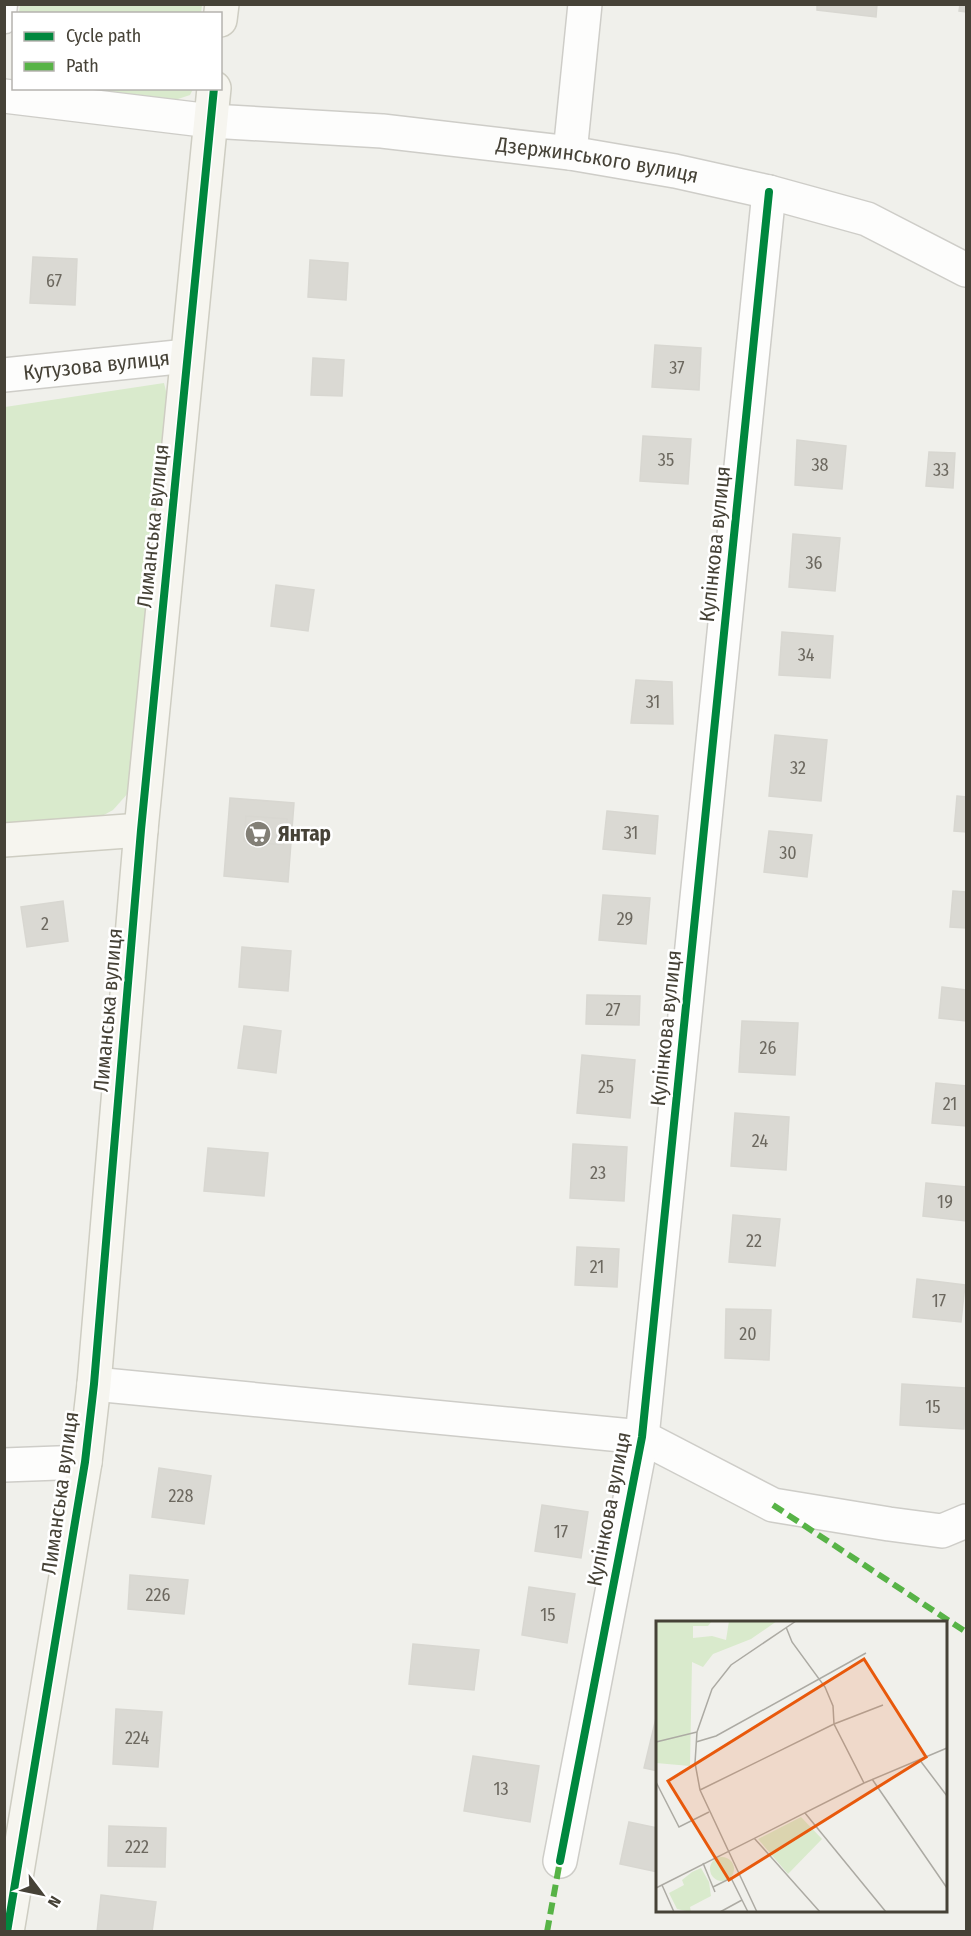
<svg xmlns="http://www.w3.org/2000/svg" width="971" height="1936" font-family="'Fira Sans Condensed',sans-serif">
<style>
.green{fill:#d9eacc}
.building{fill:#dad9d3;stroke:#d8d7d1;stroke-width:1.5}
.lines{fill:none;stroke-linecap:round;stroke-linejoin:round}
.lane-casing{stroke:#cecdc8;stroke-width:21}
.street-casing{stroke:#cecdc8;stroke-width:36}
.secondary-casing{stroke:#cecdc2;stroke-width:36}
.lane{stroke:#fdfdfc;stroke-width:18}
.street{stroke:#fdfdfc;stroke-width:33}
.secondary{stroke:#f6f5ef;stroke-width:33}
.quiet{stroke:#57b346;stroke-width:6;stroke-dasharray:12 6;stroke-linecap:butt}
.cycleway-casing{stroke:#fff;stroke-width:11}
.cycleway{stroke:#00873e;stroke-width:8}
.labels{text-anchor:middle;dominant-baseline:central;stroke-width:5;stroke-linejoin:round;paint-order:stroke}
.number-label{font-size:18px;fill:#6c685f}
.street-label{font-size:21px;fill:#464237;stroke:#fff}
.poi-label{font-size:21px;font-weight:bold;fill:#464237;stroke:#fff;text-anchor:start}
.inset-road{fill:none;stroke:#acaaa3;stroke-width:1.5}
.view{fill:#e8590c;fill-opacity:0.15;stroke:#e8590c;stroke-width:3}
.inset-edge{fill:none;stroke:#464237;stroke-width:3}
</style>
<rect width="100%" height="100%" fill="#f0f0eb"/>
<!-- green -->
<g class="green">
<path d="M 20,5 L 20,4 L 202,5 L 201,14 L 19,13 Z"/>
<path d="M 60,89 L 193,89 L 190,95 L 172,101 Z"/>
<path d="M 164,383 L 170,407 L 129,792 L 113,810 L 91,822 L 5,828 L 5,407 Z"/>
</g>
<!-- building -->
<g class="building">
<path d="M 817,4 L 877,4 L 876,17 L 817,10 Z"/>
<path d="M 960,4 L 966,4 L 966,12 L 959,11 Z"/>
<path d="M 33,257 L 77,259 L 75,305 L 30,303 Z"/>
<path d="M 310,260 L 348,263 L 346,300 L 308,297 Z"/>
<path d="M 655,345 L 701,348 L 699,390 L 652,387 Z"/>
<path d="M 313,358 L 344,360 L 342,396 L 311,395 Z"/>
<path d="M 643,436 L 691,439 L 688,484 L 640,481 Z"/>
<path d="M 797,440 L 846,446 L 842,489 L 795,485 Z"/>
<path d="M 929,452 L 955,453 L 953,488 L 926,486 Z"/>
<path d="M 793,534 L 840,538 L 835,591 L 789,587 Z"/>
<path d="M 276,585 L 314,590 L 308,631 L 271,626 Z"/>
<path d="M 782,632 L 833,636 L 830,678 L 779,675 Z"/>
<path d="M 636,680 L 672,682 L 673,724 L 631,723 Z"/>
<path d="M 775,735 L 827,740 L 821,801 L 769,796 Z"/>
<path d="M 957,796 L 966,797 L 966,832 L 954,831 Z"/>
<path d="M 230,798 L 294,803 L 288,882 L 224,876 Z"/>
<path d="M 607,811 L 658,816 L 655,854 L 603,849 Z"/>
<path d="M 246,816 L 287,819 L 284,845 L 244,841 Z"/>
<path d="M 769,831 L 812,835 L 807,877 L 764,872 Z"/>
<path d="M 953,891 L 966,892 L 966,928 L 950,927 Z"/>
<path d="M 603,895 L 650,898 L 646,944 L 599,940 Z"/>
<path d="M 63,901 L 68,941 L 27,947 L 21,907 Z"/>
<path d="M 242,947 L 291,951 L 288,991 L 239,987 Z"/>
<path d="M 942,987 L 966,990 L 966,1021 L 939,1018 Z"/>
<path d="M 587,995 L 640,996 L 639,1025 L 586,1024 Z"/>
<path d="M 742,1021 L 798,1023 L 795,1075 L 739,1072 Z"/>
<path d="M 244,1026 L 281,1031 L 276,1073 L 238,1068 Z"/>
<path d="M 582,1055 L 635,1060 L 630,1118 L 577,1113 Z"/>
<path d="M 936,1083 L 966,1086 L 966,1126 L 932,1123 Z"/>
<path d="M 735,1113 L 789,1117 L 786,1170 L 731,1166 Z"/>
<path d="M 573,1144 L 627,1147 L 624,1201 L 570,1198 Z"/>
<path d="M 208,1148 L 268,1153 L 264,1196 L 204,1191 Z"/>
<path d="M 926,1183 L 966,1187 L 966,1221 L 923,1216 Z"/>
<path d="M 733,1215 L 780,1219 L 775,1266 L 729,1262 Z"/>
<path d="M 577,1247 L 619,1249 L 617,1287 L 575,1285 Z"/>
<path d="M 917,1279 L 965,1285 L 961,1322 L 913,1317 Z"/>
<path d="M 726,1309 L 771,1310 L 769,1360 L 725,1358 Z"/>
<path d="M 902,1384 L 966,1388 L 964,1429 L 900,1425 Z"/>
<path d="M 159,1468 L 211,1476 L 204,1524 L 152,1517 Z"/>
<path d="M 542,1505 L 588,1512 L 581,1558 L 535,1551 Z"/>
<path d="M 130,1575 L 188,1580 L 184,1614 L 128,1609 Z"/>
<path d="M 529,1587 L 575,1594 L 567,1643 L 522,1635 Z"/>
<path d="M 413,1644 L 479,1650 L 474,1690 L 409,1684 Z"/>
<path d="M 116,1709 L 162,1712 L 158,1767 L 113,1764 Z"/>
<path d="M 656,1718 L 658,1719 L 658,1771 L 644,1768 Z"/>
<path d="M 473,1756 L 539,1766 L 530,1822 L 464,1811 Z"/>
<path d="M 629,1822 L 658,1828 L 658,1872 L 620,1864 Z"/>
<path d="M 109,1826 L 166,1828 L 165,1867 L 108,1866 Z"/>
<path d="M 101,1895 L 156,1902 L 152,1932 L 97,1932 Z"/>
</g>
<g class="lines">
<defs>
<path id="lane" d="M 4,24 L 6,24 L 8,4"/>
<g id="street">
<path id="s1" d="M 4,96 L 211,121 L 382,131 L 570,153 L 675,171 L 769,192 L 867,219 L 966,270"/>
<path d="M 570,153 L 585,4"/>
<path id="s2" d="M 4,375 L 187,356"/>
<path d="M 94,1384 L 642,1437 L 773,1505 L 889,1524 L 942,1531 L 966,1521"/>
<path d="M 4,1465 L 85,1462"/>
<path d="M 560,1861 L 642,1437 L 769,192"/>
</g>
<g id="secondary">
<path d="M 220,20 L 222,4"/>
<path d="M 4,840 L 141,830"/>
<path d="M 7,1932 L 85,1462 L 94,1384 L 141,830 L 214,88"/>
</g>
</defs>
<!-- lane casing -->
<use href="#lane" class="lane-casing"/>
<!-- street casing -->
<use href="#street" class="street-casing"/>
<!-- secondary casing -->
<use href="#secondary" class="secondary-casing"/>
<!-- lane -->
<use href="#lane" class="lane"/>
<!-- street -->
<use href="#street" class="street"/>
<!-- secondary -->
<use href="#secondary" class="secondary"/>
<!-- quiet -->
<g class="quiet">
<path d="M 773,1505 L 966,1632"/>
<path d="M 547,1932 L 560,1861"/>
</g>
<defs>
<g id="cycleway">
<path d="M 560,1861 L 642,1437 L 769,192"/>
<path d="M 7,1932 L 85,1462 L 94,1384 L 141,830 L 214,88"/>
</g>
</defs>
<!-- cycleway casing -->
<use href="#cycleway" class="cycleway-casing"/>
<!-- cycleway -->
<use href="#cycleway" class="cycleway"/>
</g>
<!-- icons -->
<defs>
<symbol id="supermarket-disc" viewBox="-11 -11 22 22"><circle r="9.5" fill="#827f76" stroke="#fff"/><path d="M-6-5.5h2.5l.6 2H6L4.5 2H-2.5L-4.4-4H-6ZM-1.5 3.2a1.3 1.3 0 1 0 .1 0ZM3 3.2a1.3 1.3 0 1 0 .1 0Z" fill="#fff"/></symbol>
</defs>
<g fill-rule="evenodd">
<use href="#supermarket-disc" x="243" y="819" width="30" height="30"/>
</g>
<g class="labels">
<!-- number labels -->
<g class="number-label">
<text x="54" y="281">67</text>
<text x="677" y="368">37</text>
<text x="666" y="460">35</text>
<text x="820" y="465">38</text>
<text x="941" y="470">33</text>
<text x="814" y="563">36</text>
<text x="806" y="655">34</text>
<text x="653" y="702">31</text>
<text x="798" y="768">32</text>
<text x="631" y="833">31</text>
<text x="788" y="853">30</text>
<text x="625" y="919">29</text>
<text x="45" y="924">2</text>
<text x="613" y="1010">27</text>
<text x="768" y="1048">26</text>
<text x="606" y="1087">25</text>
<text x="950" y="1104">21</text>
<text x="760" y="1141">24</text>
<text x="598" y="1173">23</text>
<text x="945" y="1202">19</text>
<text x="754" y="1241">22</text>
<text x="597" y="1267">21</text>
<text x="939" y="1301">17</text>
<text x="748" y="1334">20</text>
<text x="933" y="1407">15</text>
<text x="181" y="1496">228</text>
<text x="561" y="1532">17</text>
<text x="158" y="1595">226</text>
<text x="548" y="1615">15</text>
<text x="137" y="1738">224</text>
<text x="501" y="1789">13</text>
<text x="137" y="1847">222</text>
</g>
<!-- street labels -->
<g class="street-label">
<text stroke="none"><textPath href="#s1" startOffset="597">Дзержинського вулиця</textPath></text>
<text stroke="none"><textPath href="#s2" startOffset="93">Кутузова вулиця</textPath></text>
<text transform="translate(153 526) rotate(-84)">Лиманська вулиця</text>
<text transform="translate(715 544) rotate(-84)">Кулінкова вулиця</text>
<text transform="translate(108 1010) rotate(-85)">Лиманська вулиця</text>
<text transform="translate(666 1028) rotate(-84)">Кулінкова вулиця</text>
<text transform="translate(60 1493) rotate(-82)">Лиманська вулиця</text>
<text transform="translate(609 1509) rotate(-79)">Кулінкова вулиця</text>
</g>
<!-- poi labels -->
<g class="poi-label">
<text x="278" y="834">Янтар</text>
</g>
</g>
<!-- overview -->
<g transform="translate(656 1621)">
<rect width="291" height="291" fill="#f0f0eb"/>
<path d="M 0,0 L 56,0 L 52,5 L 37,5 L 37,17 L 56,15 L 70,19 L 73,0 L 121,0 L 95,18 L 57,33 L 47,46 L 36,41 L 34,145 L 0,142 ZM 145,196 L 166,218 L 132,253 L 102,218 ZM54 248a12 12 0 1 1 24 0a12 12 0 1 1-24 0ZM 45,247 L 53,261 L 55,275 L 34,286 L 35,291 L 21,288 L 13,272 L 28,264 L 26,259 L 36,251 Z" fill="#d9eacc"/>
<path class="inset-road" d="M 130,6 L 136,21 L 169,66 L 177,85 L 178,103 L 208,162M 0,121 L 41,111M 40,121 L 60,115 L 210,32M 263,138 L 291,175M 216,158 L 291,267M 0,161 L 23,206 L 53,191M 44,169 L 178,103 L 227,84M 149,192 L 230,291M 98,217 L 164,291M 47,242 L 59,271M 6,264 L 18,291M 57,266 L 75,257 L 92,291M 0,267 L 208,162 L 291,127M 64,291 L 86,279M 101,291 L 44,169 L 39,142 L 41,111 L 56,68 L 75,44 L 140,0"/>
<path class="view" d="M 208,38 L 270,136 L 73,259 L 12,160 Z"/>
<rect width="291" height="291" class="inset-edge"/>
</g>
<!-- border -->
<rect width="971" height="1936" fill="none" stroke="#464237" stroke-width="12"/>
<!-- legend -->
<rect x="12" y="12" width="210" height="78" fill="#ffffff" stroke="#b5b3af" stroke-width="1.5"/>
<rect x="24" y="32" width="30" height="9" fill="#00873e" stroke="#b5b3af" stroke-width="1.5"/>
<text x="66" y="42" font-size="18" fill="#464237">Cycle path</text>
<rect x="24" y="62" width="30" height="9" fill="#57b346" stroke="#b5b3af" stroke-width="1.5"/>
<text x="66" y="72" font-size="18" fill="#464237">Path</text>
<!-- north arrow -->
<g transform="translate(42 1894) rotate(122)" stroke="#ffffff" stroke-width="4.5" paint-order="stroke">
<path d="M0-4.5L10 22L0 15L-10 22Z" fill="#464237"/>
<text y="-9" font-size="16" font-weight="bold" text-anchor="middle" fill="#464237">N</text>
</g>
</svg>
